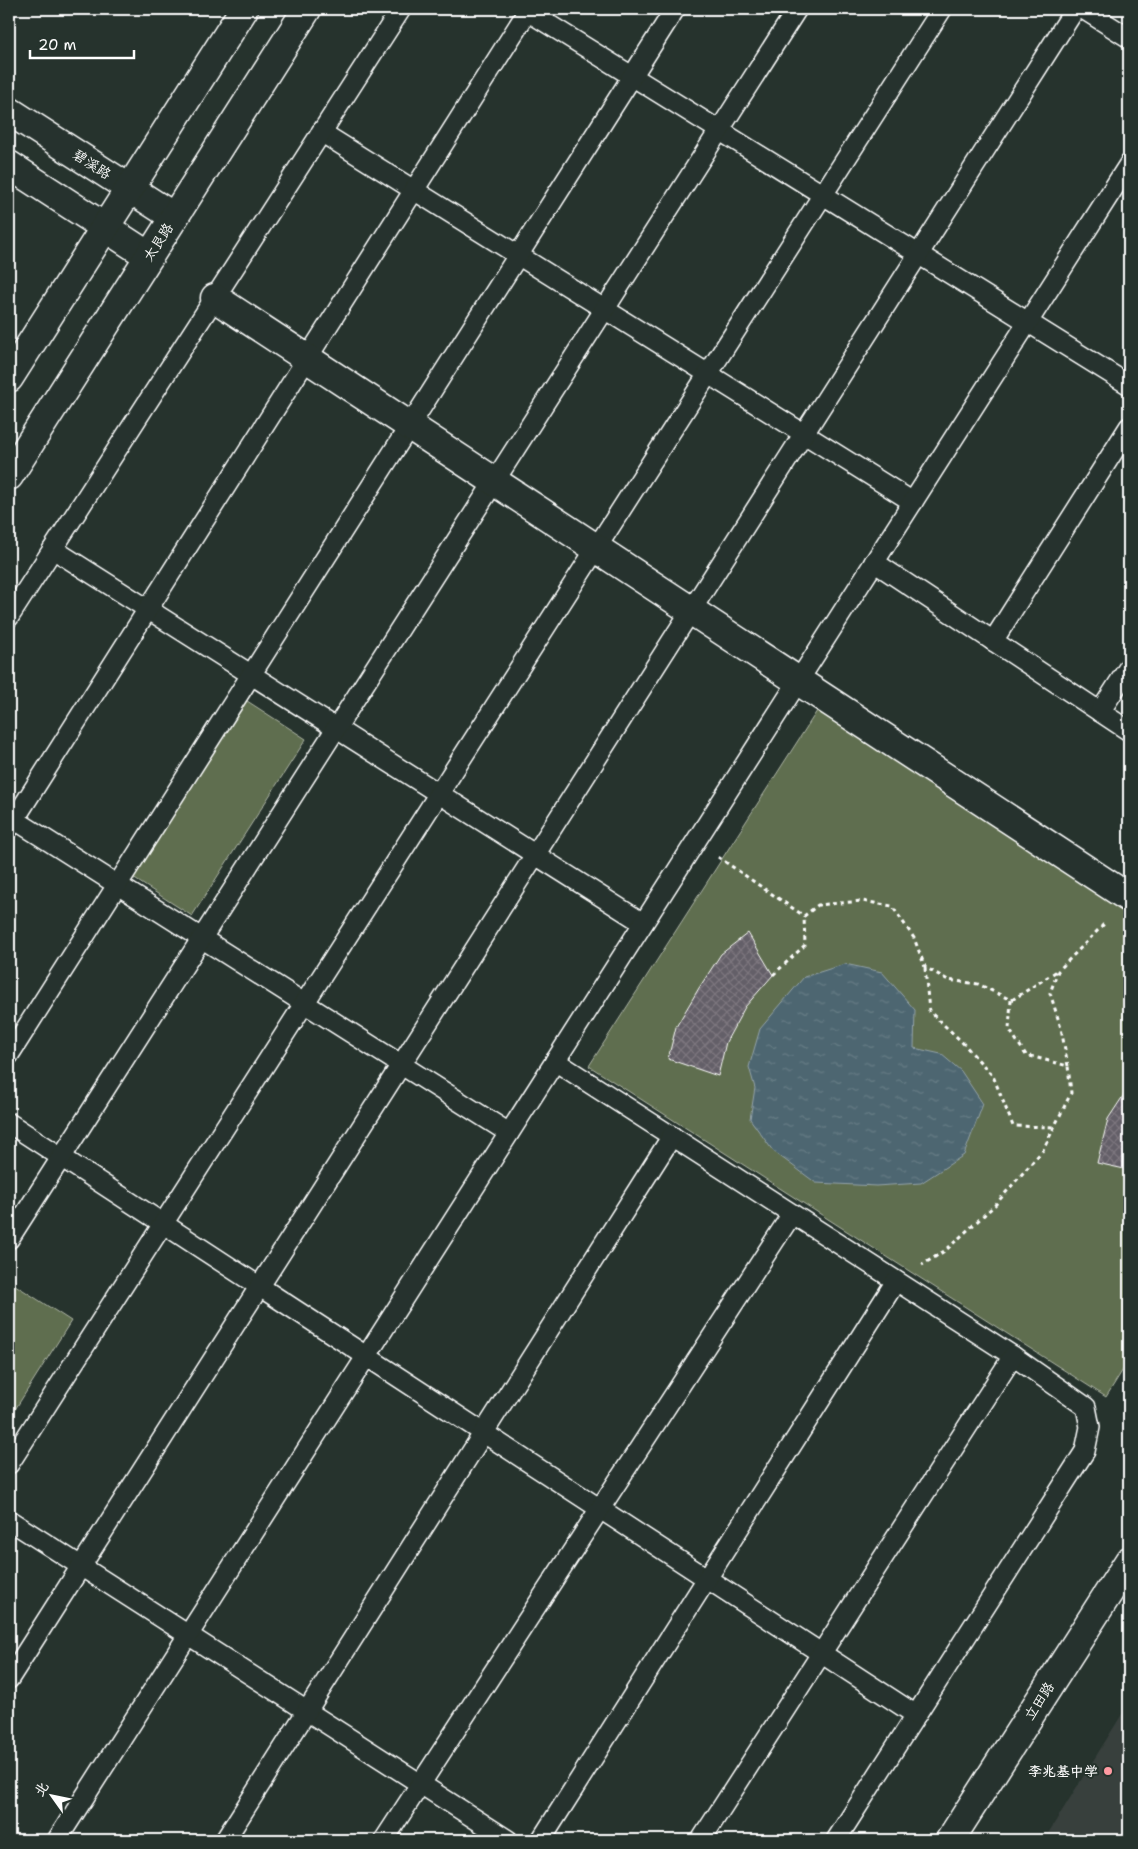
<svg xmlns="http://www.w3.org/2000/svg" width="1138" height="1849" font-family="'Shantell Sans','LXGW WenKai TC',sans-serif">
<style>
.built{fill:#39403e}
.park{fill:#5f6e4f;stroke:#afb6a7}
.water{fill:url(#water-ripples);stroke:#94a3aa}
.building{fill:url(#building-cross-hatch);stroke:#fff}
.lines{fill:none;stroke-linecap:round;stroke-linejoin:round}
.lane-casing{stroke:#fff;stroke-width:22}
.street-casing{stroke:#fff;stroke-width:31}
.secondary-casing{stroke:#fff;stroke-width:31}
.path{stroke:#fff;stroke-width:3;stroke-dasharray:4 4;stroke-linecap:butt}
.lane{stroke:#26332d;stroke-width:19}
.street{stroke:#26332d;stroke-width:28}
.secondary{stroke:#26332d;stroke-width:28}
.poi-dot{fill:#ff9aa2;stroke:#26332d;stroke-width:2}
.labels{text-anchor:middle;dominant-baseline:central;stroke-width:4;stroke-linejoin:round;paint-order:stroke}
.street-label{font-size:14px;fill:#fff;stroke:#26332d}
.poi-label{font-size:14px;font-weight:bold;fill:#fff;stroke:#26332d;text-anchor:end}
</style>
<defs>
<pattern id="water-ripples" width="26" height="14" patternUnits="userSpaceOnUse" patternTransform="scale(1.25)"><rect width="26" height="14" fill="#4d6671"/><path d="M2 4q2-2 4 0t4 0M15 11q2-2 4 0t4 0" fill="none" stroke="#687d86"/></pattern>
<pattern id="building-cross-hatch" width="8" height="8" patternUnits="userSpaceOnUse" patternTransform="scale(1.25)"><rect width="8" height="8" fill="#645e67"/><path d="M0 0l8 8M0 8l8-8" fill="none" stroke="#7b767e"/></pattern>
</defs>
<rect width="100%" height="100%" fill="#26332d"/>
<filter id="ink" filterUnits="userSpaceOnUse"><feTurbulence type="fractalNoise" baseFrequency=".02" numOctaves="2"/><feDisplacementMap in="SourceGraphic" scale="10" xChannelSelector="R" yChannelSelector="G"/><feConvolveMatrix kernelMatrix="1 2 1 2 8 2 1 2 1" color-interpolation-filters="sRGB"/></filter>
<g filter="url(#ink)">
<!-- built -->
<path class="built" d="M 1129,1703 L 1129,1840 L 1044,1840 Z"/>
<!-- park -->
<g class="park">
<path d="M 244,699 L 306,739 L 192,916 L 130,876 Z"/>
<path d="M 817,711 L 1129,911 L 1129,1360 L 1106,1397 L 589,1066 Z"/>
<path d="M 9,1281 L 71,1321 L 9,1419 Z"/>
</g>
<!-- water -->
<path class="water" d="M 845,964 L 882,972 L 915,1010 L 914,1048 L 941,1054 L 961,1071 L 983,1104 L 964,1155 L 921,1183 L 876,1186 L 816,1183 L 773,1151 L 750,1119 L 755,1088 L 749,1067 L 760,1029 L 804,977 Z"/>
<!-- building -->
<g class="building">
<path d="M 748,933 L 773,975 L 745,1007 L 726,1042 L 718,1076 L 668,1059 L 676,1027 L 699,988 L 721,954 Z"/>
<path d="M 1129,1087 L 1129,1170 L 1097,1163 L 1108,1119 Z"/>
</g>
<g class="lines">
<defs>
<g id="lane">
<path d="M 524,9 L 1129,385"/>
<path d="M 1083,9 L 1129,38"/>
<path d="M 321,132 L 913,502"/>
<path d="M 53,549 L 643,923"/>
<path d="M 874,562 L 1129,731"/>
<path d="M 9,617 L 401,9"/>
<path d="M 993,641 L 1129,427"/>
<path d="M 1100,712 L 1129,667"/>
<path d="M 9,816 L 509,1133"/>
<path d="M 9,828 L 529,9"/>
<path d="M 9,1055 L 675,9"/>
<path d="M 555,1061 L 1013,1356 L 1086,1407 L 1090,1427 L 1085,1451 L 836,1840"/>
<path d="M 9,1123 L 916,1715"/>
<path d="M 9,1239 L 797,9"/>
<path d="M 9,1464 L 942,9"/>
<path d="M 9,1520 L 508,1840"/>
<path d="M 9,1679 L 1075,9"/>
<path d="M 57,1840 L 1129,164"/>
<path d="M 225,1840 L 672,1136"/>
<path d="M 384,1840 L 792,1214"/>
<path d="M 541,1840 L 896,1281"/>
<path d="M 701,1840 L 1013,1356"/>
</g>
<g id="street">
<path d="M 9,111 L 174,217"/>
<path d="M 9,165 L 149,256"/>
<path d="M 215,298 L 1129,898"/>
</g>
<g id="secondary">
<path d="M 9,378 L 244,9"/>
<path d="M 9,476 L 307,9"/>
<path d="M 950,1840 L 1129,1561"/>
</g>
</defs>
<!-- lane casing -->
<use href="#lane" class="lane-casing"/>
<!-- street casing -->
<use href="#street" class="street-casing"/>
<!-- secondary casing -->
<use href="#secondary" class="secondary-casing"/>
<!-- path -->
<g class="path">
<path d="M 718,857 L 804,916 L 818,905 L 862,901 L 892,906 L 914,938 L 925,967 L 948,980 L 978,984 L 1011,1000 L 1009,1029 L 1026,1055 L 1068,1066 L 1071,1093 L 1043,1150 L 995,1205 L 946,1250 L 922,1265"/>
<path d="M 925,968 L 929,1011 L 961,1041 L 993,1076 L 1013,1126 L 1054,1127"/>
<path d="M 773,975 L 805,945 L 804,916"/>
<path d="M 1012,1000 L 1057,971"/>
<path d="M 1068,1066 L 1061,1028 L 1050,993 L 1058,971 L 1106,922"/>
</g>
<!-- lane -->
<use href="#lane" class="lane"/>
<!-- street -->
<use href="#street" class="street"/>
<!-- secondary -->
<use href="#secondary" class="secondary"/>
</g>
</g>
<!-- markers -->
<circle class="poi-dot" cx="1108" cy="1771" r="5"/>
<g class="labels">
<!-- street labels -->
<g class="street-label">
<text transform="translate(92 164) rotate(33)">碧溪路</text>
<text transform="translate(158 242) rotate(-57)">太艮路</text>
<text transform="translate(1039 1701) rotate(-57)">立田路</text>
</g>
<!-- poi labels -->
<g class="poi-label">
<text x="1098" y="1771">李兆基中学</text>
</g>
</g>
<!-- margin -->
<rect width="1138" height="1849" fill="none" stroke="#26332d" stroke-width="30"/>
<rect x="15" y="15" width="1108" height="1819" fill="none" stroke="#fff" stroke-width="2" filter="url(#ink)"/>
<!-- north arrow -->
<g transform="translate(52 1796) rotate(303)" stroke="#26332d" stroke-width="4" paint-order="stroke">
<path d="M0-4L9 19L0 12L-9 19Z" fill="#ffffff"/>
<text y="-8" font-size="14" font-weight="bold" text-anchor="middle" fill="#ffffff">北</text>
</g>
<!-- scale -->
<path d="M30 50v8h104v-8" fill="none" stroke="#ffffff" stroke-width="2.5"/>
<text x="38" y="50" font-size="15" fill="#ffffff" stroke="#26332d" stroke-width="4" paint-order="stroke">20 m</text>
</svg>
